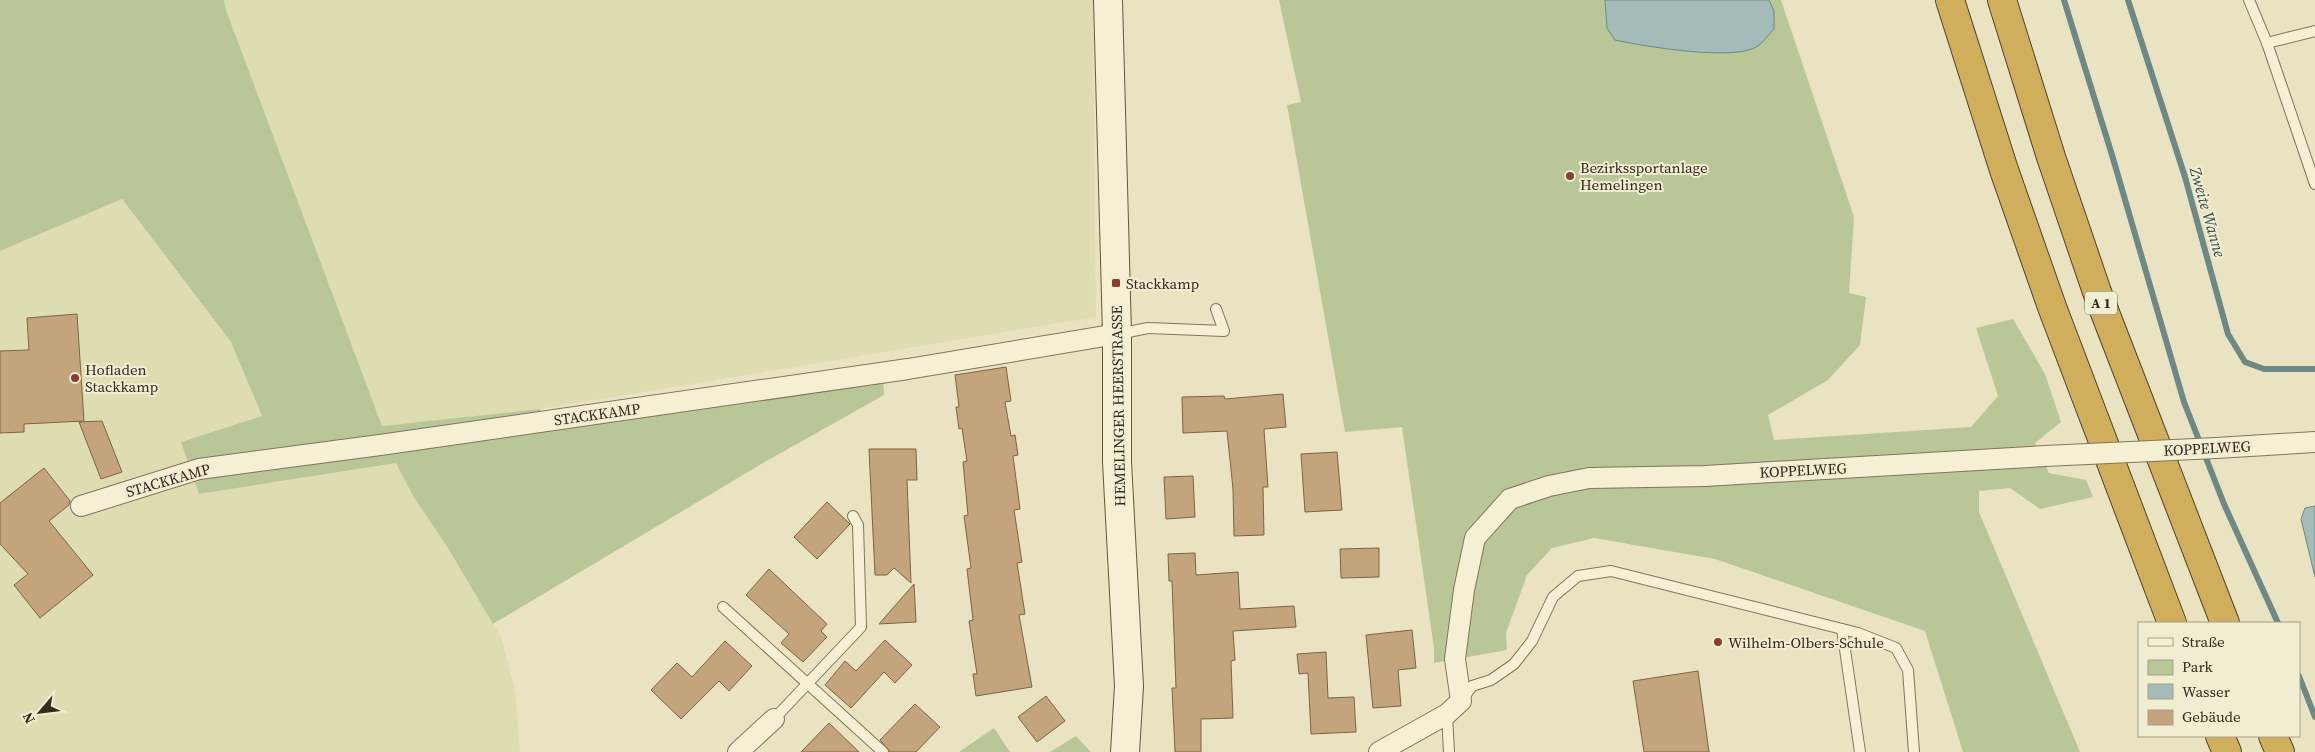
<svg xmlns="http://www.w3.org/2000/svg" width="2315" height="752" font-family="'Source Serif 4',serif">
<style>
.farmland{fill:#deddb1}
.green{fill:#b9c698}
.water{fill:#a4bcb9;stroke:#6c8986}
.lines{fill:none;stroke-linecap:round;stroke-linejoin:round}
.stream{stroke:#6c8986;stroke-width:6}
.building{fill:#c3a47c;stroke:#7e6344}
.lane-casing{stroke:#81755b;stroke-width:12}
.street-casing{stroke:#81755b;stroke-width:22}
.secondary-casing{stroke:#63563e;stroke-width:30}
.highway-casing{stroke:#4f432f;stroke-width:30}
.lane{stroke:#f5f0d4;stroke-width:10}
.street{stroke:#f5f0d4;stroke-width:20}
.secondary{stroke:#f5f0d4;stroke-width:28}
.highway{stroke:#d0ae5b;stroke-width:28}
.street-bridge-casing{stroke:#81755b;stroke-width:22;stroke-linecap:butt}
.street-bridge{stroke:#f5f0d4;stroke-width:20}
.poi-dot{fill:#8a3e31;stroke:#f1edd1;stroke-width:2}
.labels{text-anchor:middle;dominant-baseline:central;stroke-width:4;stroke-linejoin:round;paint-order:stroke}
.shield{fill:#f1edd1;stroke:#6b6554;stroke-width:1}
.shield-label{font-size:14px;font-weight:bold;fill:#322b1e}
.poi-label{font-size:15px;fill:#322b1e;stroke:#f1edd1;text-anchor:start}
.street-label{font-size:15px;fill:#322b1e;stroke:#f1edd1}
.water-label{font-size:16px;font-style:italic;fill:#2f4e51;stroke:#f1edd1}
</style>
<rect width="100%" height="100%" fill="#e9e3c2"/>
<!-- farmland -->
<g class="farmland">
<path d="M 224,0 L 1093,0 L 1096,317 L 540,409 L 382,426 L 226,10 Z"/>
<path d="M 121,199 L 231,342 L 262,417 L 181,442 L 199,494 L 396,463 L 413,496 L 448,548 L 501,636 L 515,690 L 520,752 L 0,752 L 0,251 Z"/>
</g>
<!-- green -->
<g class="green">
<path d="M 0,0 L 224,0 L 226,10 L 382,426 L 540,409 L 544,430 L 883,377 L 884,395 L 763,463 L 493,624 L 448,548 L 413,496 L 396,463 L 199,494 L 181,442 L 262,416 L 231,342 L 122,199 L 0,251 Z"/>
<path d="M 1279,0 L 1781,0 L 1854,217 L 1849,293 L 1866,297 L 1860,345 L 1828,380 L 1768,415 L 1774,440 L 1971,427 L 1998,396 L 1976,328 L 2013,319 L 2045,374 L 2061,422 L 2035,443 L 2049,473 L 2086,480 L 2093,497 L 2040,509 L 2010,488 L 1979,491 L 1979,512 L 2080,752 L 1963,752 L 1925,631 L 1715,559 L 1594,538 L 1552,548 L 1527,575 L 1506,633 L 1507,650 L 1434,663 L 1434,648 L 1402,427 L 1345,432 L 1287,105 L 1301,102 Z"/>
<path d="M 994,728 L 1010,752 L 959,752 Z"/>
<path d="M 1076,736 L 1091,752 L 1050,752 Z"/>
</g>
<!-- water -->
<g class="water">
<path d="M 1605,0 L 1769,0 L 1774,11 L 1774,29 C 1769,34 1764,42 1758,46 C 1736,62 1642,46 1615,40 L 1607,28 Z"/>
<path d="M 2315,506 L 2315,577 L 2301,519 L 2305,508 Z"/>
</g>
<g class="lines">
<!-- stream -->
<g class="stream">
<path d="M 2064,0 L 2112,155 L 2184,402 L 2224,504 L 2278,623"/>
<path d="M 2128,0 L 2185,177 L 2228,334 L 2245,362 L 2264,369 L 2315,369"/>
<path d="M 2299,676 L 2315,717"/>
</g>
</g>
<!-- building -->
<g class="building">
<path d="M 77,314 L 84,421 L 24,424 L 24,432 L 0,433 L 0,351 L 29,350 L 27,318 Z"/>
<path d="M 1006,367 L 1011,401 L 1005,402 L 1011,436 L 1015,435 L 1018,455 L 1013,456 L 1020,509 L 1014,510 L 1022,562 L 1017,563 L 1025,614 L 1019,615 L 1032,687 L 976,696 L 973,674 L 977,674 L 969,621 L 973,620 L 967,569 L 971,568 L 964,516 L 968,515 L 963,462 L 967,461 L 962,428 L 959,429 L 956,407 L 959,407 L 955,375 Z"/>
<path d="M 1283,394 L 1286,427 L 1264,429 L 1268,487 L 1263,487 L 1264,535 L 1234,536 L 1233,489 L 1227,431 L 1183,433 L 1182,397 L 1224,396 L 1225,399 Z"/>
<path d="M 102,421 L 122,472 L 101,479 L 79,422 Z"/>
<path d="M 869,449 L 916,449 L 917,480 L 907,480 L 911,583 L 894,568 L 887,575 L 875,575 Z"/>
<path d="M 1337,452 L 1342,510 L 1305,512 L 1301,454 Z"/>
<path d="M 44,468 L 70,501 L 69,505 L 49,521 L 93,575 L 40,618 L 14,585 L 28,574 L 0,544 L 0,503 Z"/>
<path d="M 1193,476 L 1195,517 L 1166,519 L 1164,477 Z"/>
<path d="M 827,502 L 850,524 L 817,559 L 794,537 Z"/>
<path d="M 1379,548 L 1379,577 L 1341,578 L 1340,549 Z"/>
<path d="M 1195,553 L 1196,575 L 1238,572 L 1240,609 L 1294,606 L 1296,627 L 1233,631 L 1235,660 L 1231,661 L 1233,718 L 1201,719 L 1201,752 L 1175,752 L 1172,688 L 1176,688 L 1172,581 L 1169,581 L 1168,554 Z"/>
<path d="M 769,569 L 827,624 L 821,631 L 827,637 L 803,662 L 781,643 L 789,634 L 746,595 Z"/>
<path d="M 914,584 L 916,622 L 879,624 Z"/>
<path d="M 1412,630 L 1416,668 L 1398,670 L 1401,706 L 1373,708 L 1366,635 Z"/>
<path d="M 885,640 L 912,665 L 895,683 L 884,672 L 851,708 L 825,685 L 845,661 L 856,671 Z"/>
<path d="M 725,641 L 752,666 L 729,691 L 719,681 L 681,719 L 651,690 L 677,663 L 692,677 Z"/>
<path d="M 1326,652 L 1328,698 L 1354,697 L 1356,732 L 1311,734 L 1308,673 L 1299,674 L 1297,654 Z"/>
<path d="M 1698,671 L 1709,752 L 1644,752 L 1633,681 Z"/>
<path d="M 1046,696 L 1065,721 L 1037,742 L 1018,717 Z"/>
<path d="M 915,704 L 940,727 L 916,752 L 890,752 L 880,740 Z"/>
<path d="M 829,723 L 859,752 L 801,752 Z"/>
</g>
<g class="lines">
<defs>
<g id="lane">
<path d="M 2249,0 L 2267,43"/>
<path d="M 2315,31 L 2267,43 L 2315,184"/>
<path d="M 1118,334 L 1148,328 L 1224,331 L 1216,309"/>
<path d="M 723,607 L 883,752"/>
<path d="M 1842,629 L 1860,752"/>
<path d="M 1462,700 L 1472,686 L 1491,680 L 1514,664 L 1532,641 L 1553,597 L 1578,576 L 1611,571 L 1858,633 L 1896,648 L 1908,670 L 1914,752"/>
<path d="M 1447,714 L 1449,752"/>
<path d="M 774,719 L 861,627 L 858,525 L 853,516"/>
</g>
<g id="street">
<path d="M 2216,448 L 2315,442"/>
<path d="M 81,506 L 199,469 L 380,445 L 908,369 L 1117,334"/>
<path d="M 738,752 L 774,719"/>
<path d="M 1379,752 L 1447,714 L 1461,701 L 1455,659 L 1464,590 L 1475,538 L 1510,499 L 1549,486 L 1589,478 L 1705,476 L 2045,456"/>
</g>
<path id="secondary" d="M 1108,0 L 1117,334 L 1117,462 L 1129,686 L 1125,752"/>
<g id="highway">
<path d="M 1950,0 L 2004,170 L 2052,307 L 2172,623"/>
<path d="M 2002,0 L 2051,157 L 2097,292 L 2225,623"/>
<path d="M 2220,736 L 2227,752"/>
<path d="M 2273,736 L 2280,752"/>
</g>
</defs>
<!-- lane casing -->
<use href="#lane" class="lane-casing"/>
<!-- street casing -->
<use href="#street" class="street-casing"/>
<!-- secondary casing -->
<use href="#secondary" class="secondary-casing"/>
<!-- highway casing -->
<use href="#highway" class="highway-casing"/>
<!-- lane -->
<use href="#lane" class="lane"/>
<!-- street -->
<use href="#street" class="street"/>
<!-- secondary -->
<use href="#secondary" class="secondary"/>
<!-- highway -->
<use href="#highway" class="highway"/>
<defs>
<path id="street-bridge" d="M 2045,456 L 2216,448"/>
</defs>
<!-- street-bridge casing -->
<use href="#street-bridge" class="street-bridge-casing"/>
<!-- street-bridge -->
<use href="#street-bridge" class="street-bridge"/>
</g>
<!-- markers -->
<g class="poi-dot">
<circle cx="1570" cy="176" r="5"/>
<rect x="1111" y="278" width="10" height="10" rx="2.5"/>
<circle cx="75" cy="378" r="5"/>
<circle cx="1718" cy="642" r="5"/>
</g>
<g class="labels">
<!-- shield labels -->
<rect class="shield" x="2085" y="291.5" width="32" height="23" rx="4"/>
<g class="shield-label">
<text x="2101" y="303">A 1</text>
</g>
<!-- poi labels -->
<g class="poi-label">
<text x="1580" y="167">Bezirkssportanlage<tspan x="1580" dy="17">Hemelingen</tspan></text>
<text x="1126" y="283">Stackkamp</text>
<text x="85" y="369">Hofladen<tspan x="85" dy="17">Stackkamp</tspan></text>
<text x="1728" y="642">Wilhelm-Olbers-Schule</text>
</g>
<!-- street labels -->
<g class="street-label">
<text transform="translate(1118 406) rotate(-91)">HEMELINGER HEERSTRASSE</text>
<text transform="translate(597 414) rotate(-8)">STACKKAMP</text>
<text transform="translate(2207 448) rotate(-3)">KOPPELWEG</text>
<text transform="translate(1803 470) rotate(-3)">KOPPELWEG</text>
<text transform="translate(168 480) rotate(-16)">STACKKAMP</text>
</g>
<!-- water labels -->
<g class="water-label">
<text transform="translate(2208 212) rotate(74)">Zweite Wanne</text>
</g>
</g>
<!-- legend -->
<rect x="2138" y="622" width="162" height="115" fill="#f1edd1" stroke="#a59f89"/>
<rect x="2148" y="638" width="25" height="8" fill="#f5f0d4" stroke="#a59f89"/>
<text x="2182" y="647" font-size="15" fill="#322b1e">Straße</text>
<rect x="2148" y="660" width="25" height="15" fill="#b9c698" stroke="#a59f89"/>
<text x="2182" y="672" font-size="15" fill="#322b1e">Park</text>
<rect x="2148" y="684" width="25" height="15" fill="#a4bcb9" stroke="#a59f89"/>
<text x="2182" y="697" font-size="15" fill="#322b1e">Wasser</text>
<rect x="2148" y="710" width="25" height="15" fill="#c3a47c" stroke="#a59f89"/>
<text x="2182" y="722" font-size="15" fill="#322b1e">Gebäude</text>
<!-- north arrow -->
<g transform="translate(40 712) rotate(242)" stroke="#f1edd1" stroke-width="4" paint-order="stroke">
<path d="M0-4L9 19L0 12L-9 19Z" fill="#322b1e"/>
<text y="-8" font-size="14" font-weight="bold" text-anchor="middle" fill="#322b1e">N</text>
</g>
</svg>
